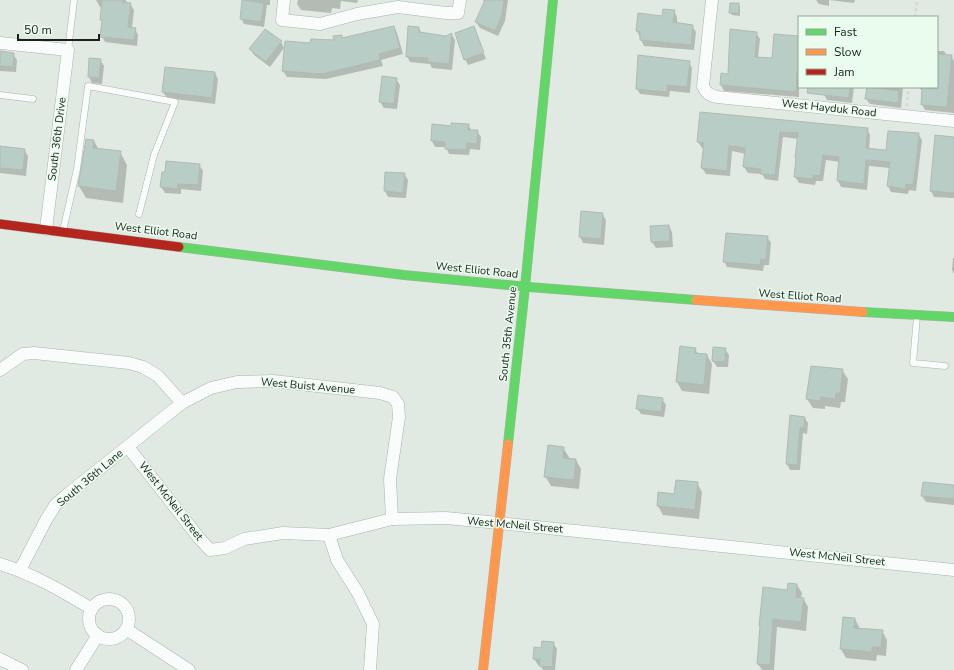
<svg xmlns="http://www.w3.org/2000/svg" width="954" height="670" font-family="'Nunito Sans',sans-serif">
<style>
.shadow{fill:#0003}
.building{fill:#b7cdc5;stroke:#b1bab4}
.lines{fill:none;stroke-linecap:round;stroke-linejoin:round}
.lane-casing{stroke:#aab2ac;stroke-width:7}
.street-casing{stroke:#aab2ac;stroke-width:13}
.fast-casing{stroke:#aab2ac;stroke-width:10}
.slow-casing{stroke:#aab2ac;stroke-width:10}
.jam-casing{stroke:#aab2ac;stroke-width:10}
.path{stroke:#d2d5d3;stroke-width:2;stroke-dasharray:3 3;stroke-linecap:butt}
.lane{stroke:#fafcfb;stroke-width:6}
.street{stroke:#fafcfb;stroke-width:12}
.fast{stroke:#63d668;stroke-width:9}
.slow{stroke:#ff974d;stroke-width:9}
.jam{stroke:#b3261e;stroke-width:9}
.labels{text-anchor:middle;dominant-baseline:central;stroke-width:3;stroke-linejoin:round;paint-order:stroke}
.street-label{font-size:11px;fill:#1a201b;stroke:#eafced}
</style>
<rect width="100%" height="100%" fill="#e0eae2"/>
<!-- shadow -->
<g class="shadow">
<path d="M 96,0 L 126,0 L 126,3 L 130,4 L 134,10 L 132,28 L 135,29 L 138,35 L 137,46 L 105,42 L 102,36 L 103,24 L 101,20 L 102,8 L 100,7 Z"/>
<path d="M 246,0 L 270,0 L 270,5 L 267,5 L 264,27 L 244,24 L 241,18 Z"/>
<path d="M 298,0 L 358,0 L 357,3 L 341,1 L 340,9 L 332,8 L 331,13 L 301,10 L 297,4 Z"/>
<path d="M 483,0 L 508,0 L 505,21 L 498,36 L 480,28 L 476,22 L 485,3 Z"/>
<path d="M 816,0 L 855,0 L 854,3 L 829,0 L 829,6 L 819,4 Z"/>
<path d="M 739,4 L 740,7 L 740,16 L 732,15 L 730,12 Z"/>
<path d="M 674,11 L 677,17 L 677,24 L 692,26 L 696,32 L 694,50 L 644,46 L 637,31 Z"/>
<path d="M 394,27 L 397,33 L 403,54 L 381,60 L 383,66 L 326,79 L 287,77 L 283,71 L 311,44 L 335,41 L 341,36 L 343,39 Z"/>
<path d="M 473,27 L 486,59 L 468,65 L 465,59 Z"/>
<path d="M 419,28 L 422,34 L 446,37 L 452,35 L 455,40 L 452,70 L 432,68 L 430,64 L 410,62 L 407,56 Z"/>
<path d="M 756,33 L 760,39 L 758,58 L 773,59 L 799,37 L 799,97 L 724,91 L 721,85 Z"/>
<path d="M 281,42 L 284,48 L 270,67 L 254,55 L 251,50 Z"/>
<path d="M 937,51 L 944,51 L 947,56 L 951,56 L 954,61 L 954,113 L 925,110 L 922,104 L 923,90 L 921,90 L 919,87 L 937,87 Z"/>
<path d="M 0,52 L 13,54 L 17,60 L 16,72 L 0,71 Z"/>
<path d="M 100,60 L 104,66 L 102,84 L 92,83 L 89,77 Z"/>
<path d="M 689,62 L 692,68 L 690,93 L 670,91 L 669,97 L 640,94 L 637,89 Z"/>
<path d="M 215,73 L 218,79 L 215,104 L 167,98 L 163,92 Z"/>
<path d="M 396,79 L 400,85 L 397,109 L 384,108 L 380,102 Z"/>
<path d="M 825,87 L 854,87 L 852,103 L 827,100 L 824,94 Z"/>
<path d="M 868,87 L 903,87 L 901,108 L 870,104 L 866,99 Z"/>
<path d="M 700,113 L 867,129 L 870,135 L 869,150 L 884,151 L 918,134 L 922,140 L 916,191 L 909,190 L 908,194 L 891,192 L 888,186 L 890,168 L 869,166 L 867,190 L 841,187 L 838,181 L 840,162 L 826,160 L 823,181 L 816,181 L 815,185 L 799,183 L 795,177 L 798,139 L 783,137 L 778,181 L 765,179 L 762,174 L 748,173 L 744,167 L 746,154 L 732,151 L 730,176 L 706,174 L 702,168 L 704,148 L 702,148 L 698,142 Z"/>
<path d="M 468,125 L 472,131 L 477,131 L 481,137 L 480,150 L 470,149 L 469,155 L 449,154 L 446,147 L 435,147 L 432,141 Z"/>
<path d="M 954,138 L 954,198 L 934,197 L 931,191 Z"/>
<path d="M 94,141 L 99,150 L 120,152 L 127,165 L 123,203 L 86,198 L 79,186 Z"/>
<path d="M 0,147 L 24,150 L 28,156 L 26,176 L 0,173 Z"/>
<path d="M 199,165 L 203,171 L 201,191 L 181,189 L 181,194 L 165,193 L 161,187 Z"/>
<path d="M 404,174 L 408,180 L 406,198 L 388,197 L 385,191 Z"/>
<path d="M 582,212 L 602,214 L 606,220 L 604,245 L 583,243 L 580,237 Z"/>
<path d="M 669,226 L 672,232 L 673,247 L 656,248 L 652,242 Z"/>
<path d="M 767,237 L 771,243 L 769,265 L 764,265 L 763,271 L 727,267 L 724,261 Z"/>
<path d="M 953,258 L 954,258 L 954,274 L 952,270 Z"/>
<path d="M 681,347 L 695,349 L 698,354 L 707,355 L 712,364 L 709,394 L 682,391 L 677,382 Z"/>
<path d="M 725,349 L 729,355 L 728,367 L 717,367 L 713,361 Z"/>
<path d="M 842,370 L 848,379 L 845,402 L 841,402 L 840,408 L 825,406 L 825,409 L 813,408 L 807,399 Z"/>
<path d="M 662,399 L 666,405 L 664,417 L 641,414 L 637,408 Z"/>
<path d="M 791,416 L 804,417 L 808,423 L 807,434 L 803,433 L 800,470 L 790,470 L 787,464 Z"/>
<path d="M 563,448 L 569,457 L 568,459 L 576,460 L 581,469 L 579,489 L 551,486 L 545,476 Z"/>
<path d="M 697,483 L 702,492 L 699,519 L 663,515 L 658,506 Z"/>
<path d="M 924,484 L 954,486 L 954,505 L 926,502 L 922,496 Z"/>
<path d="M 797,585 L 802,593 L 801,598 L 803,598 L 808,607 L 806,631 L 777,627 L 774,670 L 762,670 L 758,664 L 761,628 L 760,626 L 764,588 L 788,591 Z"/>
<path d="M 855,619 L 860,629 L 882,631 L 887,640 L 886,656 L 877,655 L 876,661 L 846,658 L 841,649 Z"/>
<path d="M 553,643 L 557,649 L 555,670 L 543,670 L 540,665 L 538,665 L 534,659 L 542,649 Z"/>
</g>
<!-- building -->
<g class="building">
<path d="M 102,0 L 123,0 L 122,2 L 131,3 L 128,27 L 136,28 L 134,40 L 100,37 L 102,21 L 100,20 Z"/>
<path d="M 242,0 L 264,3 L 261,22 L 240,19 Z"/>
<path d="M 485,0 L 504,0 L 502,15 L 495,31 L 475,22 Z"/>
<path d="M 730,3 L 739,3 L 739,13 L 729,13 Z"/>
<path d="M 663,9 L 675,10 L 673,22 L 693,25 L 691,45 L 640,40 L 640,32 L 636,31 L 638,13 L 662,16 Z"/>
<path d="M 394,26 L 400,48 L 379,54 L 380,60 L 322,74 L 282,71 L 285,41 L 310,43 L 311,39 L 334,40 L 333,36 L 342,35 L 342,38 Z"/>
<path d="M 408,26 L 419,27 L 419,32 L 446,36 L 452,33 L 449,64 L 428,62 L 428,58 L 406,57 Z"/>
<path d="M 474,26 L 484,53 L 464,60 L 455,33 Z"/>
<path d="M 265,29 L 282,41 L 266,62 L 249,49 Z"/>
<path d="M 730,29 L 757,32 L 755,57 L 772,58 L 774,34 L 799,36 L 799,73 L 797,72 L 796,92 L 720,85 L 721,73 L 728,74 Z"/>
<path d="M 0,51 L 14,53 L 13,67 L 0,66 Z"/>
<path d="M 937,54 L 952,55 L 947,107 L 921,105 L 922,88 L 937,89 Z"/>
<path d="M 638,55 L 690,61 L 687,87 L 667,85 L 667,92 L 636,89 Z"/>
<path d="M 89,58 L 101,59 L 99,78 L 88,77 Z"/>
<path d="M 165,67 L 215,72 L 212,98 L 162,92 Z"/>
<path d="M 382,76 L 397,78 L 394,104 L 379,102 Z"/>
<path d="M 808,87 L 850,87 L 849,98 L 807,93 Z"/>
<path d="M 867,87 L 899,91 L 898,103 L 865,99 Z"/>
<path d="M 700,112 L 868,128 L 866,148 L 884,150 L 886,150 L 888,131 L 919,133 L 916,165 L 913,185 L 906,184 L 905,189 L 887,186 L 890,162 L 866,160 L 864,184 L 837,181 L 839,157 L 823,155 L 820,176 L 813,175 L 813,179 L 794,177 L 796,158 L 795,158 L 798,133 L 780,132 L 775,175 L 760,174 L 761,169 L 743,167 L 745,148 L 729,146 L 727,171 L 701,168 L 704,143 L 697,142 Z"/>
<path d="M 451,123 L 469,124 L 468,130 L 478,130 L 477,144 L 467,143 L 466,150 L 445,149 L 445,142 L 431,141 L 432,124 L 451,126 Z"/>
<path d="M 935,135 L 954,137 L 954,193 L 930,191 Z"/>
<path d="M 86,139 L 94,140 L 93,148 L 121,151 L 116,191 L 78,186 Z"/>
<path d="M 0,146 L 25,149 L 23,170 L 0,168 Z"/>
<path d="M 166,161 L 200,164 L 198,185 L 178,184 L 178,189 L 160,187 L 162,172 L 165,172 Z"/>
<path d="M 385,172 L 405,173 L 403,193 L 384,191 Z"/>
<path d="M 581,211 L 603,213 L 601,239 L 579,237 Z"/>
<path d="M 669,225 L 670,241 L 651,242 L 650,226 Z"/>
<path d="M 726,233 L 768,236 L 766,260 L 761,259 L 760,265 L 723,262 Z"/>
<path d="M 680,346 L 696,348 L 695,353 L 707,354 L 704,385 L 676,382 Z"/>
<path d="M 713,347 L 726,348 L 725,362 L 712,361 Z"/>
<path d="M 811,366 L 843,369 L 840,393 L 836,393 L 835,399 L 821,397 L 820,401 L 806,399 Z"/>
<path d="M 638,395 L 663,398 L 661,412 L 636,409 Z"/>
<path d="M 790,415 L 805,417 L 804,428 L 800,428 L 797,465 L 786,464 Z"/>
<path d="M 548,445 L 564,447 L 563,458 L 576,459 L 574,480 L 544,477 Z"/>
<path d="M 676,480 L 698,482 L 695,510 L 657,506 L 658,492 L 674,494 Z"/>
<path d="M 923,482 L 954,485 L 954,499 L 921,496 Z"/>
<path d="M 788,583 L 797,584 L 796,597 L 804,598 L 801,622 L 773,619 L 770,665 L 757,664 L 760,626 L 759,626 L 763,587 L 787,590 Z"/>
<path d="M 843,617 L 855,618 L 854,628 L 883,630 L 881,647 L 872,647 L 872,652 L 840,649 Z"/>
<path d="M 542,641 L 554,642 L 552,667 L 539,666 L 540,659 L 533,659 L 534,647 L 541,648 Z"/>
</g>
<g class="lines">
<defs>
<g id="lane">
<path d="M 68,50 L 74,0"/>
<path d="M 0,95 L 33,99"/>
<path d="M 63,231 L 77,169 L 88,86 L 175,102 L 154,155 L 139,214"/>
<path d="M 917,316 L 913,363 L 945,366"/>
</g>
<g id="street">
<path d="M 284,0 L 282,20 L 320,24 L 357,14 L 398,7 L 446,13 L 458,13 L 460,0"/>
<path d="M 712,0 L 703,86 C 706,93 709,95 717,97 L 954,121"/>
<path d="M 0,43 L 68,50 L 46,229"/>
<path d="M 0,370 L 23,354 L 34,353 L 129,363 L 143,367 L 158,376 L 182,403"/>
<path d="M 128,447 L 199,538 L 210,550 L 225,548 L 244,539 L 283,533 L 329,535 L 392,519 L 446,518 L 499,523 L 954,570"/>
<path d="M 329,535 L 337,560 L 358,593 L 373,624 L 370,670"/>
<path d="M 0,564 C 33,574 62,591 92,609"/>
<path d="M 20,570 L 46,520 L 56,504 L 69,493 L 182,403 L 211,388 L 237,382 L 273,381 L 380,393 L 393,397 L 398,404 L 399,417 L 390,479 L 392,519"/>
<circle cx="109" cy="619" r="20"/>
<path d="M 126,629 L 189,670"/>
<path d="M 0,659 L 22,670"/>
<path d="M 76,670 L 98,635"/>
</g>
<g id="fast">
<path d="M 179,247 L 404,275 L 529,287 L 696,300"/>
<path d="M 863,312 L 954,317"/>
<path d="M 508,444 L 525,287 L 553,0"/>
</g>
<g id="slow">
<path d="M 696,300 L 863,312"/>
<path d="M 483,670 L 508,444"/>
</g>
<path id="jam" d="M 0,224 L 179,247"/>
</defs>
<!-- lane casing -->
<use href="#lane" class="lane-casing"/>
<!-- street casing -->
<use href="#street" class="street-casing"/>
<!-- fast casing -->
<use href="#fast" class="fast-casing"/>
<!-- slow casing -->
<use href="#slow" class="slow-casing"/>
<!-- jam casing -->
<use href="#jam" class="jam-casing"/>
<!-- path -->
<g class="path">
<path d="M 915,17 L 917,0"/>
<path d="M 907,106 L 908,87"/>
</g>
<!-- lane -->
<use href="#lane" class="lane"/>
<!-- street -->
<use href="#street" class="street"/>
<!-- fast -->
<use href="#fast" class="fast"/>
<!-- slow -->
<use href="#slow" class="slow"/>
<!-- jam -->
<use href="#jam" class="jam"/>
</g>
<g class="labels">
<!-- street labels -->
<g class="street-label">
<text transform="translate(829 108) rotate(6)">West Hayduk Road</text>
<text transform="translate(57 139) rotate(-83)">South 36th Drive</text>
<text transform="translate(156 231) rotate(7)">West Elliot Road</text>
<text transform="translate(477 270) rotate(6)">West Elliot Road</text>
<text transform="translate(800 296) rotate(4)">West Elliot Road</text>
<text transform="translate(508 334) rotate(-84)">South 35th Avenue</text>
<text transform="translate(308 386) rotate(5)">West Buist Avenue</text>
<text transform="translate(90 478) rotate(-40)">South 36th Lane</text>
<text transform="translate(171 501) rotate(52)">West McNeil Street</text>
<text transform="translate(515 525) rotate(5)">West McNeil Street</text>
<text transform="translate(837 557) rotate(6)">West McNeil Street</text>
</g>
</g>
<!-- legend -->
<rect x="798" y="16" width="140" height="72" fill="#eafced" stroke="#97a499"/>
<rect x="806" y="29" width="20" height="6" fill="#63d668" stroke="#97a499"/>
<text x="834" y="36" font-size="12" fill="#1a201b">Fast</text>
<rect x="806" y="49" width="20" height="6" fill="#ff974d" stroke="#97a499"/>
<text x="834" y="56" font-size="12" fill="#1a201b">Slow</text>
<rect x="806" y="69" width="20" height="6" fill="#b3261e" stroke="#97a499"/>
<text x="834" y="76" font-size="12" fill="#1a201b">Jam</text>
<!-- scale -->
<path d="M18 34v6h81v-6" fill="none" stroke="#1a201b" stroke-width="2"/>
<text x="24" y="34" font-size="12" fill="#1a201b" stroke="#eafced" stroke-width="3" paint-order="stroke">50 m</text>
</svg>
